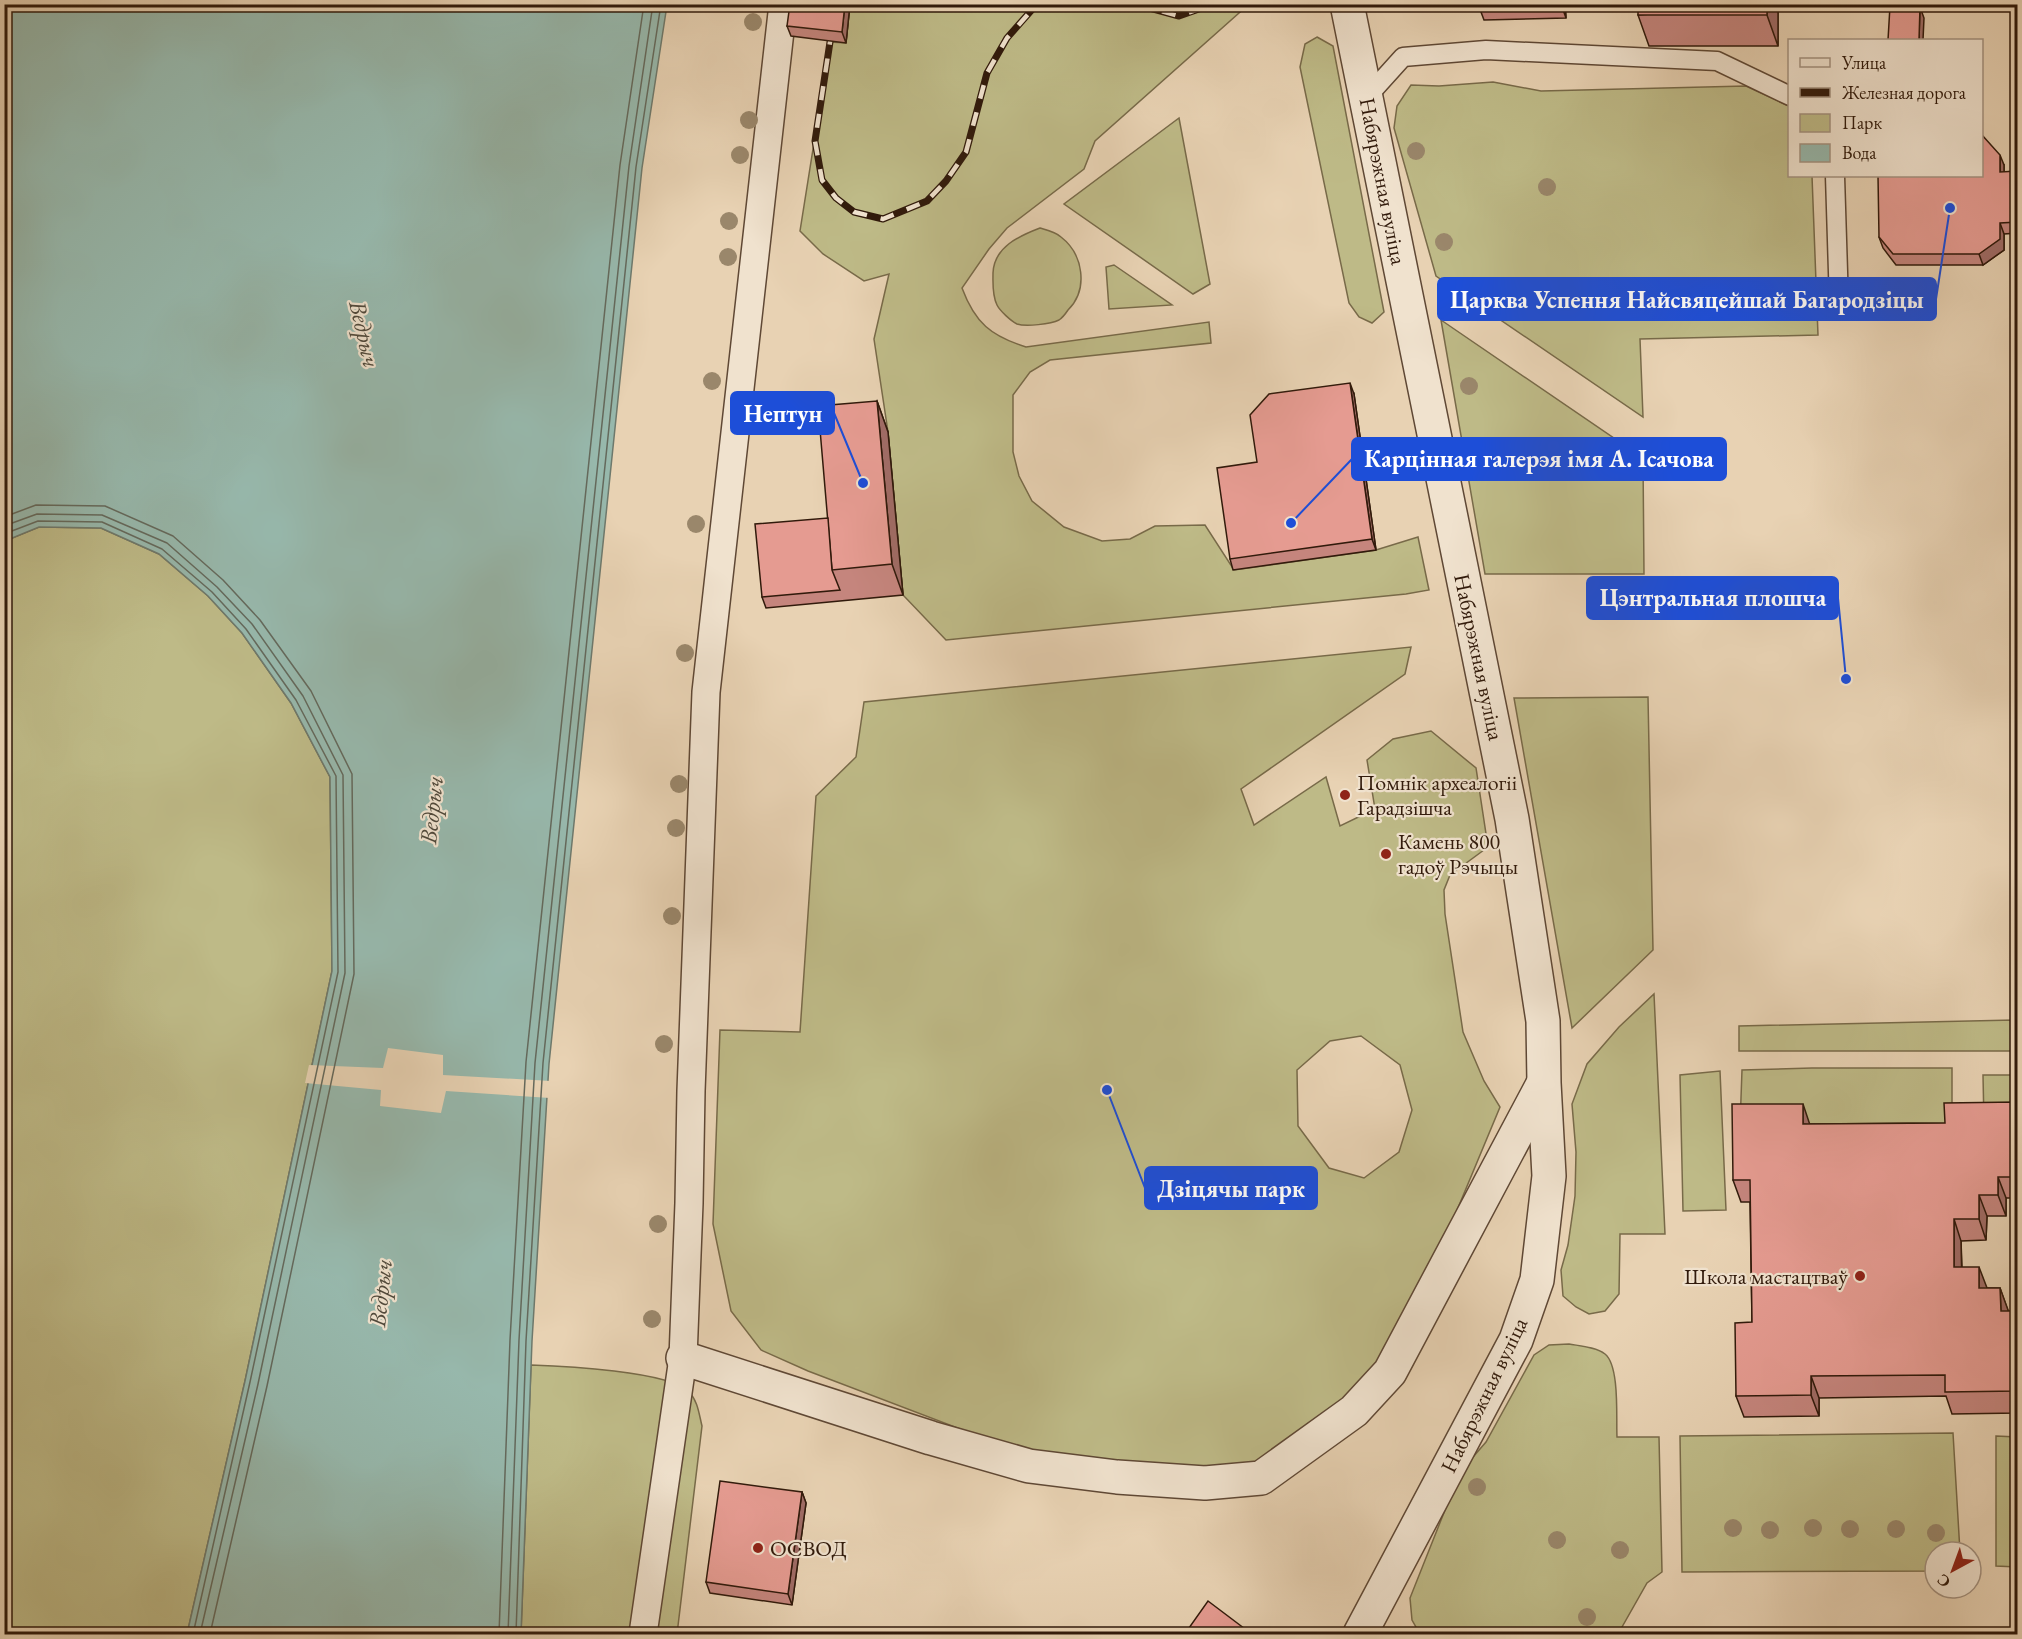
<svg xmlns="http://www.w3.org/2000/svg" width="2022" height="1639" font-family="'EB Garamond',serif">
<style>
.green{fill:#beba87;stroke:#786a49;stroke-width:1.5;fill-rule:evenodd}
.water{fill:#97b8ac;stroke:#6e796c;stroke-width:1.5}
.pier{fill:#e8d2b3}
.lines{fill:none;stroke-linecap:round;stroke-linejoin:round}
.shore{stroke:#64695c;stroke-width:1.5}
.service-casing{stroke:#5f4835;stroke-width:21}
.pedestrian-casing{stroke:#5f4835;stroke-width:30}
.minor-casing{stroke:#5f4835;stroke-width:36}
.service{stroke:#f0e2ce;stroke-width:18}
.pedestrian{stroke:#f0e2ce;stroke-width:27}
.minor{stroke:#f0e2ce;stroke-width:33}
.rail-casing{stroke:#311a0b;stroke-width:7}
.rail{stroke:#f0e2ce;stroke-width:4.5;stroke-dasharray:14;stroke-linecap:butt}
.tree{fill:#9a876b}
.wall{fill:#c5857d;stroke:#311a0b;stroke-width:1.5}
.shaded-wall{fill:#a06c66;stroke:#311a0b;stroke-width:1.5}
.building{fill:#e59b91;stroke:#311a0b;stroke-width:1.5}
.poi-dot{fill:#8f2418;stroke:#f0e2ce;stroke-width:2}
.labels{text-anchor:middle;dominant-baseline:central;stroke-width:4.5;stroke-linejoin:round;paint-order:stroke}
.street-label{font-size:22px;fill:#311a0b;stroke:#f0e2ce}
.poi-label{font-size:22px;fill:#311a0b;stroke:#f0e2ce;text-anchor:start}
.water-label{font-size:24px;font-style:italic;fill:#50493b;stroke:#f0e2ce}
.leader{fill:none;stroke:#1d4ed8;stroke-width:2}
.callout-dot{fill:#1d4ed8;stroke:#f0e2ce;stroke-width:2}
.callout{fill:#1d4ed8;stroke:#1d4ed8;stroke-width:2}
.callout-label{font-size:24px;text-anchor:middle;font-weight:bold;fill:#fff}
</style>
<rect width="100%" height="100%" fill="#e8d2b3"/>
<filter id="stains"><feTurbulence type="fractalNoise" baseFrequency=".00333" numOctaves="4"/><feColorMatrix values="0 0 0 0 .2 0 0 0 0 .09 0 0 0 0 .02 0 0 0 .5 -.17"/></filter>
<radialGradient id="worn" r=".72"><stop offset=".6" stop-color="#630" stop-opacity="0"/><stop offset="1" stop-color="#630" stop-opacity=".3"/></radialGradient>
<!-- green -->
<g class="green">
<path d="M 850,5 L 1248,5 L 1095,141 L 1084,169 L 1007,228 L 989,249 L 962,288 C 975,323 991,336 1026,347 L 1209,322 L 1211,343 L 1050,360 L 1030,372 L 1013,395 L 1013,452 L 1019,476 L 1032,501 L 1064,527 L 1102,541 L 1130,539 L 1155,526 L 1205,525 L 1234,570 L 1376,550 L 1418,537 L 1429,590 L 1406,594 L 946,640 L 903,595 L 888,432 L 874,339 L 889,274 L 864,281 L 823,254 L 800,231 L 830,42 L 846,43 Z"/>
<path d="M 1317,37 L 1333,46 L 1384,312 L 1372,323 L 1359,317 L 1349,303 L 1300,67 L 1305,44 Z"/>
<path d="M 1493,82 L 1541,91 L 1746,86 L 1789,106 L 1790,176 L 1812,176 L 1818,335 L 1640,339 L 1643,417 L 1436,276 L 1394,128 L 1397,106 L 1411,85 L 1439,86 Z"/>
<path d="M 1179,118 L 1210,284 L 1193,294 L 1064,204 Z"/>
<path d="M 1040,228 C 1047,230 1056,232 1061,237 C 1083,254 1089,289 1068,310 C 1066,313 1062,318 1059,320 C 1051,324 1026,327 1017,324 C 1011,321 1000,311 997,305 C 992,295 993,283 993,273 C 994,247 1019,236 1040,228 Z"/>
<path d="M 1114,265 L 1172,305 L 1109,309 L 1106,267 Z"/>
<path d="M 1441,320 L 1643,458 L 1644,574 L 1485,574 Z"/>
<path d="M 39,527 L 101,528 L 159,554 L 208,596 L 242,633 L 291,703 L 330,777 L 332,971 L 245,1381 L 187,1634 L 5,1634 L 5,541 Z"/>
<path d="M 1411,647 L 1405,674 L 1241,789 L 1254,825 L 1326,777 L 1340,826 L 1375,809 L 1367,760 L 1393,739 L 1431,731 L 1476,768 L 1488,847 L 1450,875 L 1444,890 L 1445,914 L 1463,1032 L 1484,1081 L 1500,1107 L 1430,1275 L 1393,1346 L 1342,1405 L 1258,1468 L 1154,1470 L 1026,1454 L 808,1371 L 761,1350 L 731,1311 L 713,1224 L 720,1030 L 800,1032 L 816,796 L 856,757 L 864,702 ZM 1361,1036 L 1400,1065 L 1412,1110 L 1399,1152 L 1364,1178 L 1329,1168 L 1298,1126 L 1297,1070 L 1330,1041 Z"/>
<path d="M 1648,697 L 1653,950 L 1572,1028 L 1514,698 Z"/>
<path d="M 1654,994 L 1665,1234 L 1620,1234 L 1619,1294 L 1605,1311 L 1589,1314 L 1576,1307 L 1563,1296 L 1561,1270 L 1568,1245 L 1575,1196 L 1576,1152 L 1572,1104 L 1587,1064 L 1619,1027 Z"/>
<path d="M 2014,1020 L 2015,1051 L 1739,1051 L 1739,1026 Z"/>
<path d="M 1812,1068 L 1952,1068 L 1952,1124 L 1740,1126 L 1742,1070 Z"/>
<path d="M 1720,1071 L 1726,1210 L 1683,1211 L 1680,1075 Z"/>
<path d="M 1983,1075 L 2012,1075 L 2013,1124 L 1984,1124 Z"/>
<path d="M 1569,1344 C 1580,1346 1596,1347 1605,1354 C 1620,1366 1616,1419 1617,1437 L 1659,1437 L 1662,1572 L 1647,1583 L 1618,1634 L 1420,1634 L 1412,1620 L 1410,1598 L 1453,1490 L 1467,1464 L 1486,1442 L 1534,1355 L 1549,1345 Z"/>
<path d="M 531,1365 C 561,1366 670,1371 689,1392 C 698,1401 699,1414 702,1426 L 677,1634 L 521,1634 Z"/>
<path d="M 1953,1433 L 1960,1552 L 1935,1552 L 1935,1571 L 1682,1572 L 1680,1436 Z"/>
<path d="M 1996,1436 L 2017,1437 L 2017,1567 L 1996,1566 Z"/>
</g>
<!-- water -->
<path class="water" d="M 5,5 L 667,5 L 642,168 L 549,1064 L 532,1341 L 521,1634 L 187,1634 L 245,1381 L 332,971 L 330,777 L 291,703 L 242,633 L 208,596 L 159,554 L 101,528 L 39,527 L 5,541 Z"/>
<!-- pier -->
<path class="pier" d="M 388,1048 L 443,1055 L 443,1075 L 551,1081 L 550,1098 L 446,1091 L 441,1113 L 380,1106 L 381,1090 L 305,1083 L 309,1065 L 383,1068 Z"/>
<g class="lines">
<!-- shore -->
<g class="shore">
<path d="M 4,517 L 36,505 L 105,506 L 173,536 L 223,580 L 260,620 L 311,691 L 352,774 L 354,974 L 267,1386 L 210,1634"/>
<path d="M 4,526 L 37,514 L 102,515 L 167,543 L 217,587 L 252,624 L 303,696 L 343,775 L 345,973 L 258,1384 L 200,1634"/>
<path d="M 4,534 L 38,521 L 102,522 L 162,549 L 212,592 L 246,629 L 296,700 L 336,776 L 338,972 L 250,1382 L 193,1634"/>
<path d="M 499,1634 L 510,1340 L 526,1062 L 620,165 L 644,4"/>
<path d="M 508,1634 L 519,1340 L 535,1063 L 629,166 L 653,4"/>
<path d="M 516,1634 L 526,1341 L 543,1063 L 636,167 L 661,4"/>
</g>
<defs>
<g id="service">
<path d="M 1366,98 L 1403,57 L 1486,50 L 1717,61 L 1790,96"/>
<path d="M 1835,176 L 1839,304"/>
</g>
<path id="pedestrian" d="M 643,1634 L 683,1358 L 689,1203 L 691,1091 L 706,692 L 783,4"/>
<g id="minor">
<path d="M 1347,4 L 1512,819 L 1543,1021 L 1544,1083 L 1549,1176 L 1537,1280 L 1516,1340 L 1360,1634"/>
<path d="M 683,1358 L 931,1438 L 1029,1466 L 1117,1477 L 1205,1483 L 1261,1478 L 1354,1411 L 1390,1372 L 1543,1084"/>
</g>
</defs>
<!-- service casing -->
<use href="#service" class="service-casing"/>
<!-- pedestrian casing -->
<use href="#pedestrian" class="pedestrian-casing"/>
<!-- minor casing -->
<use href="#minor" class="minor-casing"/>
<!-- service -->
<use href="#service" class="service"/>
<!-- pedestrian -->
<use href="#pedestrian" class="pedestrian"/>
<!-- minor -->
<use href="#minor" class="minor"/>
<defs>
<g id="rail">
<path d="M 840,4 L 830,42 L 815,141 L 822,180 L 836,198 L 854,212 L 883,219 L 927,201 L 946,181 L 966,152 L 987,73 L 1007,38 L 1037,4"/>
<path d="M 1135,4 L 1179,16 L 1213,4"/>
</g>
</defs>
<!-- rail casing -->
<use href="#rail" class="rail-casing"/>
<!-- rail -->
<use href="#rail" class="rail"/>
</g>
<!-- trees -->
<g class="tree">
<circle cx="753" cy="22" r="9"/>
<circle cx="749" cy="120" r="9"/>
<circle cx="1416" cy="151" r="9"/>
<circle cx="740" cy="155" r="9"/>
<circle cx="1547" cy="187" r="9"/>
<circle cx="729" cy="221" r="9"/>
<circle cx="1444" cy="242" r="9"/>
<circle cx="728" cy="257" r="9"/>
<circle cx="712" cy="381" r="9"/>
<circle cx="1469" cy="386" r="9"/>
<circle cx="696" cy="524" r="9"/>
<circle cx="685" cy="653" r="9"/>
<circle cx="679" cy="784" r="9"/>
<circle cx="676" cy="828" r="9"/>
<circle cx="672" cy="916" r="9"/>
<circle cx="664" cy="1044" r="9"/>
<circle cx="658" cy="1224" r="9"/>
<circle cx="652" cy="1319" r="9"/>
<circle cx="1477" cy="1487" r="9"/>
<circle cx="1733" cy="1528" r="9"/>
<circle cx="1813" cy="1528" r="9"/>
<circle cx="1850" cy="1529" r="9"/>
<circle cx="1896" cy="1529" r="9"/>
<circle cx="1770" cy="1530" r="9"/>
<circle cx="1936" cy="1533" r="9"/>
<circle cx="1557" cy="1540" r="9"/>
<circle cx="1620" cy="1550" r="9"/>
<circle cx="1587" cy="1617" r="9"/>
</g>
<!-- wall -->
<g class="wall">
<path d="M 850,4 L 846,43 L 791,36 L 787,26 Z"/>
<path d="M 1478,4 L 1565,4 L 1566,18 L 1484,20 Z"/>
<path d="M 1778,4 L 1778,46 L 1649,46 L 1638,15 Z"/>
<path d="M 2004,165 L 2004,172 L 2018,171 L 2018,233 L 2004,234 L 2004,250 L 1983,265 L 1896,265 L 1883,248 L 1879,237 Z"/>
<path d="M 1354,394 L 1376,550 L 1233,570 L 1230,559 Z"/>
<path d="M 877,401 L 888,432 L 903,595 L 766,608 L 762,597 L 828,518 Z"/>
<path d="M 2018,1102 L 2018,1198 L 2006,1198 L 2006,1216 L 1987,1216 L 1986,1240 L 1961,1241 L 1962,1267 L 1987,1288 L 2000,1288 L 2008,1311 L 2018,1311 L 2018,1413 L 1952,1414 L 1946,1396 L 1819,1398 L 1819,1416 L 1744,1417 L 1736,1396 L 1752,1322 L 1750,1202 L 1741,1202 L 1733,1180 L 1810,1124 L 1945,1123 Z"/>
<path d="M 802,1492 L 806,1503 L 792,1605 L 710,1593 L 706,1582 Z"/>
</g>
<!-- shaded-wall -->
<g class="shaded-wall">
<path d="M 845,4 L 850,4 L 846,43 L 842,32 Z"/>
<path d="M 1561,4 L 1565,4 L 1566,18 Z"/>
<path d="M 1767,4 L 1778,4 L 1778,46 L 1767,15 Z"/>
<path d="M 1920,7 L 1924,18 L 1923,40 L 1919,40 Z"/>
<path d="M 2000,155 L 2004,165 L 2004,183 L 2000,172 Z"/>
<path d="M 2000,223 L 2004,234 L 2004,250 L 1983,265 L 1979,254 Z"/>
<path d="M 1350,383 L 1354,394 L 1376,550 L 1372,539 Z"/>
<path d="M 877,401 L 888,432 L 903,595 L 892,564 Z"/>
<path d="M 1803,1104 L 1810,1125 L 1803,1124 Z"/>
<path d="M 1998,1177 L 2006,1198 L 2006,1216 L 1998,1195 Z"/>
<path d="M 1979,1195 L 1987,1216 L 1986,1240 L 1979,1219 Z"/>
<path d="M 1954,1219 L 1961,1241 L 1962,1288 L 1954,1267 Z"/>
<path d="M 1979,1267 L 1987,1288 L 1987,1310 L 1979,1288 Z"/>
<path d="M 2000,1288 L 2008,1310 L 2008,1332 L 2001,1311 Z"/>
<path d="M 1811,1376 L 1819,1398 L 1819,1416 L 1811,1395 Z"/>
<path d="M 802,1492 L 806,1503 L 792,1605 L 788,1594 Z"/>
</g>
<!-- building -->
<g class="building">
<path d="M 790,4 L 845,4 L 842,32 L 787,26 Z"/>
<rect x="1638" y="4" width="129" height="11"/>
<path d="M 1890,6 L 1920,7 L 1919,40 L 1888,40 Z"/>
<path d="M 1982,135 L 2000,155 L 2000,172 L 2018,171 L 2018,222 L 2000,223 L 2000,239 L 1979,254 L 1893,254 L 1879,237 L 1878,176 L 1982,176 Z"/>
<path d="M 1350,383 L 1372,539 L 1230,559 L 1217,468 L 1257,462 L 1250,415 L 1269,394 Z"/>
<path d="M 877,401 L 892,564 L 832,570 L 818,406 Z"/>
<path d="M 828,518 L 832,570 L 840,590 L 762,597 L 755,524 Z"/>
<path d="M 2018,1102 L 2018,1177 L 1998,1177 L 1998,1195 L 1979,1195 L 1979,1219 L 1954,1219 L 1954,1267 L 1979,1267 L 1979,1288 L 2000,1288 L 2001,1311 L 2018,1311 L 2018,1391 L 1945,1392 L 1945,1375 L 1811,1376 L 1811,1395 L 1736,1396 L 1735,1323 L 1752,1322 L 1750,1180 L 1733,1180 L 1732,1104 L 1803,1104 L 1803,1124 L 1945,1123 L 1944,1103 Z"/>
<path d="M 720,1481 L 802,1492 L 788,1594 L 706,1582 Z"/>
<path d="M 1208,1601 L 1253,1635 L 1184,1635 Z"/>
</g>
<!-- markers -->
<g class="poi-dot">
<circle cx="1345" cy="795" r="6"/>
<circle cx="1386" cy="854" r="6"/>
<circle cx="1860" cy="1276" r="6"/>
<circle cx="758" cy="1548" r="6"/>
</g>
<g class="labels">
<!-- street labels -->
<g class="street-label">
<text transform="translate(1383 181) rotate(79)">Набярэжная вуліца</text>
<text transform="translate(1479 657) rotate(78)">Набярэжная вуліца</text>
<text transform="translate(1484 1395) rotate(-64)">Набярэжная вуліца</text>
</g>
<!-- poi labels -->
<g class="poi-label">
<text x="1357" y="782">Помнік археалогіі<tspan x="1357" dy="25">Гарадзішча</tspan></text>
<text x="1398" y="841">Камень 800<tspan x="1398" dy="25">гадоў Рэчыцы</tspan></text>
<text x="1848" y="1276" text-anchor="end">Школа мастацтваў</text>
<text x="770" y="1548">ОСВОД</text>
</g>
<!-- water labels -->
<g class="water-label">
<text transform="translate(365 334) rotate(77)">Ведрыч</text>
<text transform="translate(431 810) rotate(-84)">Ведрыч</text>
<text transform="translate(380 1293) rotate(-84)">Ведрыч</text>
</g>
</g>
<!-- callouts -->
<path class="leader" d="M1950 208L1936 299M863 483L834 413M1291 523L1352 459M1846 679L1838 598M1107 1090L1145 1188"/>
<g class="callout-dot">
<circle cx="1950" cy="208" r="6"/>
<circle cx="863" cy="483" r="6"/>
<circle cx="1291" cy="523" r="6"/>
<circle cx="1846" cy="679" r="6"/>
<circle cx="1107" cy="1090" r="6"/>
</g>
<g class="callout">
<rect x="1438" y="278" width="498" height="42" rx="6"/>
<rect x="731" y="392" width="103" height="42" rx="6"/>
<rect x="1352" y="438" width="374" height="42" rx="6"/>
<rect x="1587" y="577" width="251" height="42" rx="6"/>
<rect x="1145" y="1167" width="172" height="42" rx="6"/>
</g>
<g class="callout-label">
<text x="1687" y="308">Царква Успення Найсвяцейшай Багародзіцы</text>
<text x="783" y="422">Нептун</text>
<text x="1539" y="467">Карцінная галерэя імя А. Ісачова</text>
<text x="1713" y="606">Цэнтральная плошча</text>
<text x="1231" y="1197">Дзіцячы парк</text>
</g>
<!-- margin -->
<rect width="2022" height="1639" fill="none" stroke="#e8d2b3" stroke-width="24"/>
<rect x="6" y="6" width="2010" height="1627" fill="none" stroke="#311a0b" stroke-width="3"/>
<rect x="12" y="12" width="1998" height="1615" fill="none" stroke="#311a0b" stroke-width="1.5"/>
<!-- legend -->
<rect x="1788" y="39" width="195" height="138" fill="#f0e2ce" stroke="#a49280" stroke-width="1.5"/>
<rect x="1800" y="58" width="30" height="9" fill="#f0e2ce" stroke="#a49280" stroke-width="1.5"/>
<text x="1842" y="69" font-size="18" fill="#311a0b">Улица</text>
<rect x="1800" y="88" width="30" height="9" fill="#311a0b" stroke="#a49280" stroke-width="1.5"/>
<text x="1842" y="99" font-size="18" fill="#311a0b">Железная дорога</text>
<rect x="1800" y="114" width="30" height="18" fill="#beba87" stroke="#a49280" stroke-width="1.5"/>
<text x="1842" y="129" font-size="18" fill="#311a0b">Парк</text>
<rect x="1800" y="144" width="30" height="18" fill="#97b8ac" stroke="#a49280" stroke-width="1.5"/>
<text x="1842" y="159" font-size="18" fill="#311a0b">Вода</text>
<!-- north arrow -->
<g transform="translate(1953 1570) rotate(221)"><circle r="28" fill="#f0e2ce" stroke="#a49280" stroke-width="1.5"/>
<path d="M0-4.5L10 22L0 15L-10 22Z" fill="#8f2418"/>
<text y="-9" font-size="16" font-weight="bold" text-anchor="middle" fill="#311a0b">С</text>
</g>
<rect width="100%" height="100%" filter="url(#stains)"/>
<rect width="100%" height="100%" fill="url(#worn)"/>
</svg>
